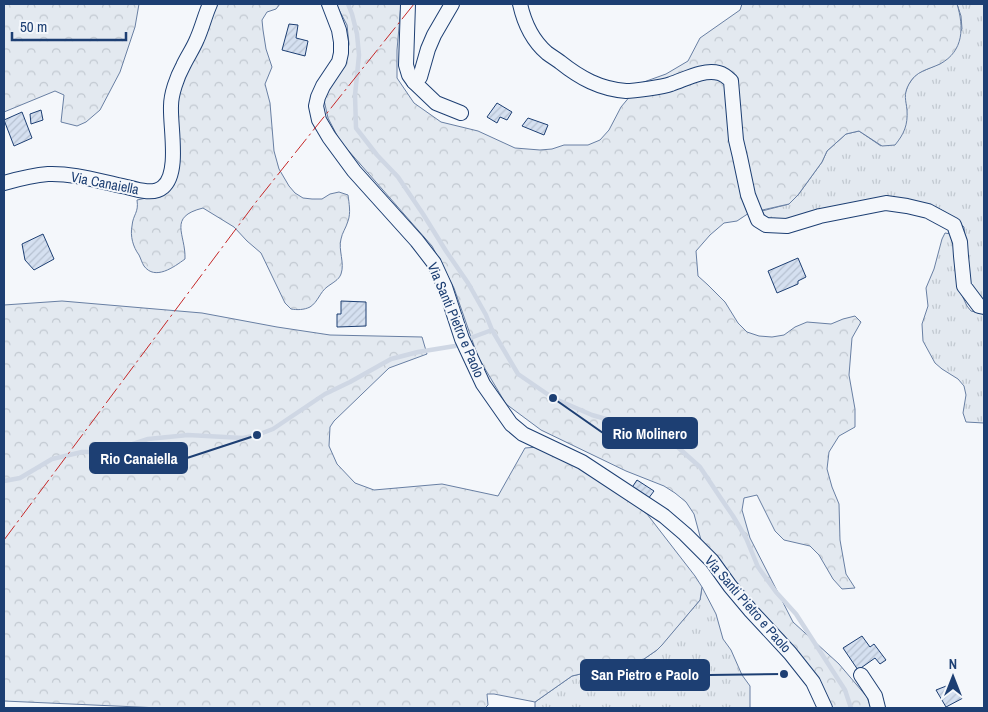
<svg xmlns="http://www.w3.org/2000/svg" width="988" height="712" font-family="'Archivo Narrow',sans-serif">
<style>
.grass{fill:url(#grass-tufts);stroke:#687fa3}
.forest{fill:url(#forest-crowns);stroke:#687fa3}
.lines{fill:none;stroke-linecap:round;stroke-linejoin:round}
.stream{stroke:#cfd7e4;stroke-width:4.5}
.building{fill:url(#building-hatch);stroke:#1d3f73}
.minor-casing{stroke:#1d3f73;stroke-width:16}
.minor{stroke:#f4f7fb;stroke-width:14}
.power{stroke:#c62828;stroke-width:1;stroke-dasharray:18 4 2.5 4;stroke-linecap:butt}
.labels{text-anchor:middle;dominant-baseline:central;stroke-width:4;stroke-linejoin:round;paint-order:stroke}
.street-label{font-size:14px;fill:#1d3f73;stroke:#f4f7fb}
.leader{fill:none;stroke:#1d3f73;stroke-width:2}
.callout-dot{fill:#1d3f73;stroke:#f4f7fb;stroke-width:2}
.callout{fill:#1d3f73;stroke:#1d3f73;stroke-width:2}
.callout-label{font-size:15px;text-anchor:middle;font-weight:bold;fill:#fff}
</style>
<defs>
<pattern id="grass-tufts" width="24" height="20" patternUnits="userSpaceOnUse" patternTransform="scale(1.25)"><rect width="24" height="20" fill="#e3e9f0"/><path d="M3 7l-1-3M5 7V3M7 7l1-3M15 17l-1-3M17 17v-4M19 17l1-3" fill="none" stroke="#c2c9d1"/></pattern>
<pattern id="forest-crowns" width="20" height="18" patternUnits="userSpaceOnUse" patternTransform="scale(1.25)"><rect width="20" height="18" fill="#e3e9f0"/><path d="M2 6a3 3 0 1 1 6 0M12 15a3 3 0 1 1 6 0" fill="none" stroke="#c2c9d1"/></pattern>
<pattern id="building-hatch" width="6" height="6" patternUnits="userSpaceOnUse" patternTransform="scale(1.25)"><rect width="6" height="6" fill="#d5e0f0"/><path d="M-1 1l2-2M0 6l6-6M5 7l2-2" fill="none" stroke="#b6c1d1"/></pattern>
</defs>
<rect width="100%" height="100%" fill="#f4f7fb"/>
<!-- grass -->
<g class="grass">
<path d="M 957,4 L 984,4 L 984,304 L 968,283 L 964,227 C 949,213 942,209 923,203 L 777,222 L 765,216 L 762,211 L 789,204 L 798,195 L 822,162 L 827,151 L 846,134 L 859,131 L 881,146 L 907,110 L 904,97 L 908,85 L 916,74 L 941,63 L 962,29 L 961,16 Z"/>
<path d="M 945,233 L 951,234 L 957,247 L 959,289 L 967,306 L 971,311 L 984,314 L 984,423 L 966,422 L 963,413 L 966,395 L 964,386 L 958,379 L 942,369 L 935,363 L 923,341 L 922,324 L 928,306 L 926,288 L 934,269 L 942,239 Z"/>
<path d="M 702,587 L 716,614 L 723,639 L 731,650 L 742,675 L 750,686 L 750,708 L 535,708 L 535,702 L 572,676 L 644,659 L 657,650 L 700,600 Z"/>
</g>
<!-- forest -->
<g class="forest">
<path d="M 4,4 L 139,4 L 135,27 L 120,72 L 100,110 L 86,122 L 77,126 L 61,122 L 64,95 L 55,91 L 4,112 Z"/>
<path d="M 217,4 L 280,4 L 276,9 L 267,12 L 262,20 L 263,30 L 266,49 L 272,67 L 265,84 L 270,103 L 274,151 L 279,169 L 289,186 L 295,193 L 303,198 L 312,199 L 322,199 L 330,194 L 339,192 L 348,195 C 349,203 351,213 348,221 C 346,228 342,233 341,239 C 338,250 345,263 341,274 C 339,280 332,283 327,287 C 320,292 318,302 310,307 C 304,310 297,310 291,309 L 285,303 L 261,253 L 247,241 L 234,227 L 203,208 C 167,217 186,234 185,259 C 174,267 155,281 144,266 C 142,263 141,259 139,255 C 133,247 130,236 132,226 C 133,214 139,213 137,200 L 160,195 L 170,189 L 176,178 L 178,90 Z"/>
<path d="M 336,4 L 401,4 L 397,50 L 397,78 L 414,103 L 441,122 L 478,131 L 515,148 L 540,150 L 552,149 L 564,145 L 588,145 L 600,140 L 609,130 L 621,107 L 641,83 L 666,74 L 688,61 L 700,38 L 740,10 L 742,4 L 957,4 C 964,27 964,51 940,64 C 927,70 916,71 909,84 C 903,95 906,100 907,110 C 908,125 904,134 895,145 L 882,146 L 859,131 L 846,134 L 827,151 L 822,162 L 798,195 L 789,204 L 749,213 L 737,221 L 724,223 L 710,235 L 696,251 L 698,276 L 708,285 L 725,302 L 738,323 L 747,332 L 759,336 L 772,337 L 784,335 L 795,327 L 807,322 L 831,324 L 843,319 L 855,316 L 861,322 L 852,338 L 849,375 L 855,409 L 855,427 L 839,436 L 829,452 L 827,469 L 832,487 L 839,504 L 840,540 L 846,574 L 855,588 L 842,589 L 833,579 L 819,555 L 810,546 L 784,540 L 775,531 L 757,495 L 744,498 L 742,510 L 750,538 L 793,622 L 839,664 L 867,697 L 871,708 L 831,708 L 765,617 L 701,540 L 694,514 L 686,502 L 675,493 L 664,486 L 626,471 L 541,430 L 506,404 L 478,357 L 454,288 L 432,246 L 340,141 L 328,118 L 324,100 L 332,84 L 345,64 L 349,44 L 347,25 Z"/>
<path d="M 62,301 L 202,313 L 277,327 L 330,335 L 422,337 L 427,354 L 389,368 L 334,421 L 330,427 L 329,446 L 337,464 L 355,483 L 374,490 L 442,484 L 498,496 L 525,448 L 538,447 L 605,482 L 647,514 L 695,576 L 702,587 L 700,600 L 662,645 L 657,650 L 644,659 L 572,676 L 535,702 L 494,694 L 487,694 L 488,705 L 485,708 L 160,708 L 4,701 L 4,305 Z"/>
</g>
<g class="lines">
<!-- stream -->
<g class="stream">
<path d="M 348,4 L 352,14 L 357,34 L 359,55 L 355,95 L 356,128 L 377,155 L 398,177 L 423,214 L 446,251 L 468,283 L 486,315 L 492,330 L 518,374 L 553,398 L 592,415 L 630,426 L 672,442 L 700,467 L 720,497 L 733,516 L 746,538 L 758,567 L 776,592 L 796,614 L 845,690 L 851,708"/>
<path d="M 4,481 L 20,478 L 52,459 L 82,452 L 109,452 L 148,439 L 188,435 L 243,438 L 257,435 L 273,429 L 325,394 L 350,382 L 391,359 L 418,352 L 455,346 L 473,337 L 492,330"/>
</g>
</g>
<!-- building -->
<g class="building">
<path d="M 289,24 L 298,25 L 296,38 L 308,41 L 305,56 L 282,50 Z"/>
<path d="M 497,103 L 512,112 L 507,120 L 500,117 L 497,123 L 487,117 Z"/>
<path d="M 41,110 L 43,120 L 31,124 L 30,114 Z"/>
<path d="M 22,112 L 32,138 L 14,146 L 4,120 Z"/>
<path d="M 528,118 L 548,125 L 544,135 L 522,126 Z"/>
<path d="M 43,234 L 54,259 L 34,270 L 25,260 L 22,244 Z"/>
<path d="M 798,258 L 806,277 L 798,281 L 798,284 L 777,293 L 768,271 Z"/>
<path d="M 341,301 L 366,302 L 366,326 L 337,327 L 337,314 L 341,314 Z"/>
<path d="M 637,480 L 654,491 L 648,499 L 631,489 Z"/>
<path d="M 862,636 L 870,647 L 874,644 L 886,660 L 880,664 L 875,658 L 858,670 L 843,648 Z"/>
<path d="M 954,683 L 963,698 L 946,707 L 936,690 Z"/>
</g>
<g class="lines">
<defs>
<g id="minor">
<path d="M 329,4 L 339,30 L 341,42 L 341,53 L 339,62 L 323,86 L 318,97 L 316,106 L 319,120 L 329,137 L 354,171 L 417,241 L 434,263 L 445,287 L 462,339 L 483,384 L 511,424 L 523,434 L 582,462 L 664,516 L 685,534 L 712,561 L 730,586 L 751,611 L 790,653 L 813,682 L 825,708"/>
<path d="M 408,4 L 406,65 L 409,75 L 414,82 L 436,103 L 461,113"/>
<path d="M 520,4 C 524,22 533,41 547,53 C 551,56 556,59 560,62 C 580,78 600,89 626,91 C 634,91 663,87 671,84 C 686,79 703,69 719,73 C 723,74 728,78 731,81 L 736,140 L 740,157 L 748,195 L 758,220 L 766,225 L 787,226 L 820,216 L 886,203 L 907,206 L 928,211 L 954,225 L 960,242 L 961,256 L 964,286 L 979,306 L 984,307"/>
<path d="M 414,82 L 420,77 L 428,49 L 434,35 L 452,4"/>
<path d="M 4,183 C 18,179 33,175 48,174 C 75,173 101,182 127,187 C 138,190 154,195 163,187 C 180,173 170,127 171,106 C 171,94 177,77 183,66 C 187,57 193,49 197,39 C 202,28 205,15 210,4"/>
<path d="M 861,675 L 875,696 L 878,708"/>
</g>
</defs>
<!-- minor casing -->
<use href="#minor" class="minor-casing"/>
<!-- minor -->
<use href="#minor" class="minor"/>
<!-- power -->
<path class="power" d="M 4,540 L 256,202 L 414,4"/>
</g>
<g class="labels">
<!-- street labels -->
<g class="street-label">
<text transform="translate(105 183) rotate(11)">Via Canaiella</text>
<text transform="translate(456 320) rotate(67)">Via Santi Pietro e Paolo</text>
<text transform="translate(748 604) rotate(49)">Via Santi Pietro e Paolo</text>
</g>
</g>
<!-- callouts -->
<path class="leader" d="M553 398L603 433M257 435L187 458M784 674L709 675"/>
<g class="callout-dot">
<circle cx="553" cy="398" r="5"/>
<circle cx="257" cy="435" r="5"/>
<circle cx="784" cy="674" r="5"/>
</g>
<g class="callout">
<rect x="603" y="418" width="94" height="30" rx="5"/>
<rect x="90" y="443" width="97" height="30" rx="5"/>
<rect x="581" y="660" width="128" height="30" rx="5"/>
</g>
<g class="callout-label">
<text x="650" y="439">Rio Molinero</text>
<text x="139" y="464">Rio Canaiella</text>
<text x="645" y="680">San Pietro e Paolo</text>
</g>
<!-- border -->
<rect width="988" height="712" fill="none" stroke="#1d3f73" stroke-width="10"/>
<!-- north arrow -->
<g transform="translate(953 677)" stroke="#f4f7fb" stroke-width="4" paint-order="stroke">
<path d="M0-4L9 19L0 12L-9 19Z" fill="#1d3f73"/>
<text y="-8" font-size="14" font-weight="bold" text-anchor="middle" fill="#1d3f73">N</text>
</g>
<!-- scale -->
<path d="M12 32v8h114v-8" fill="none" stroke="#1d3f73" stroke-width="2.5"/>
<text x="20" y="32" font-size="15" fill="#1d3f73" stroke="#f4f7fb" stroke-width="4" paint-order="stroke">50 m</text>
</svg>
